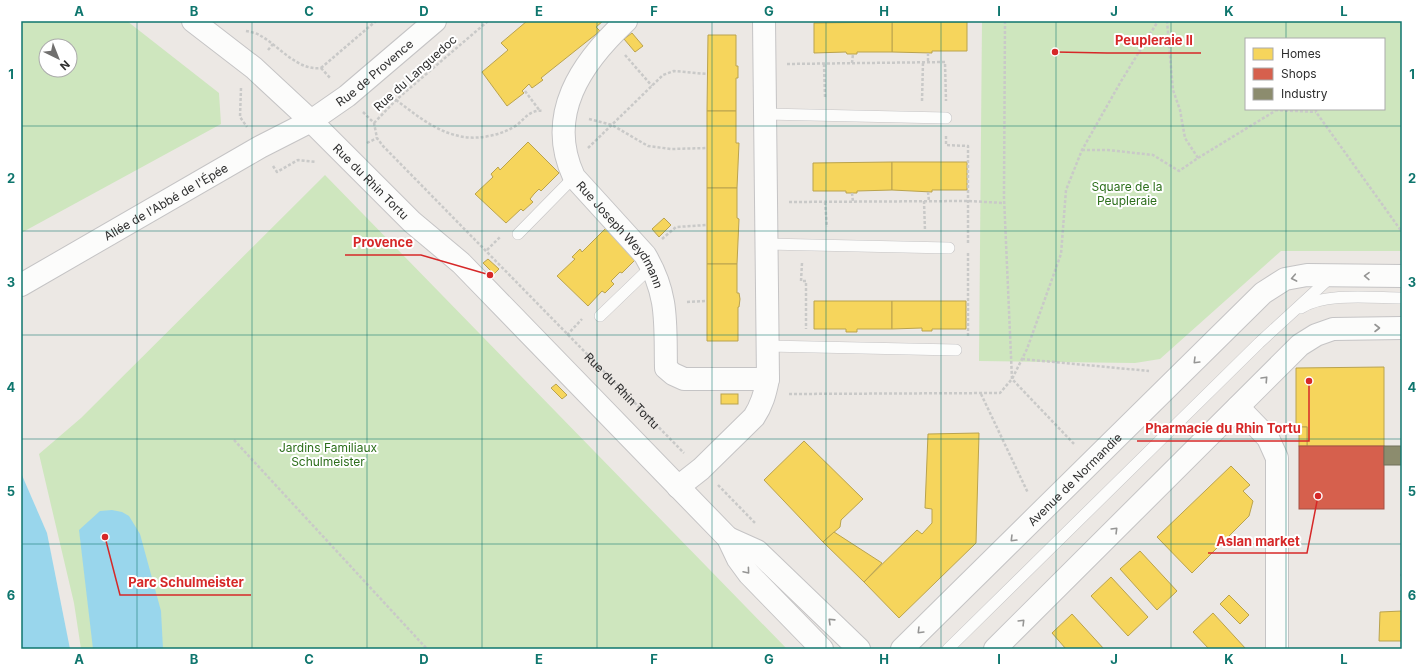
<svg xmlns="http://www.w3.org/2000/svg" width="1423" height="670" font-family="Inter,sans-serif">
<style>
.green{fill:#cee6be;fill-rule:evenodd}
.water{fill:#99d6ec}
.homes{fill:#f6d55c;stroke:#baa34e}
.shops{fill:#d6604d;stroke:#a45144}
.industry{fill:#8c8c6e;stroke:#70705b}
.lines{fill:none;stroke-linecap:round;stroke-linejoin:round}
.service-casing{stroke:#c5c4c5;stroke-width:12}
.minor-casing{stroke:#c5c4c5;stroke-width:24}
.tertiary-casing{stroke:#c5c4c5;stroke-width:24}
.path{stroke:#c9c9c8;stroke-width:2.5;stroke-dasharray:3 2;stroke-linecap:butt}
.service{stroke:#fcfcfb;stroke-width:11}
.minor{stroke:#fcfcfb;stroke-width:22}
.tertiary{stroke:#fcfcfb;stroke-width:22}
.oneway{stroke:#959594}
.grid{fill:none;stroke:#0f766e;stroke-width:1;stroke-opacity:0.55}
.labels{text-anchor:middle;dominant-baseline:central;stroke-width:4;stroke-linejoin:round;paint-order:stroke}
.street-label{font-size:12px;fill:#2e2e2e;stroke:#fff}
.park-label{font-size:12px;fill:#2c6e1b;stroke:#fff}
.leader{fill:none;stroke:#d62828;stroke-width:1.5}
.callout-dot{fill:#d62828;stroke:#fff;stroke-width:1.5}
.callout-label{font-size:13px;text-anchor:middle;font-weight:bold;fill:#d62828;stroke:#fff;stroke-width:4;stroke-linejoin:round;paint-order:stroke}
.neatline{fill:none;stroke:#0f766e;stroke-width:1.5}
.grid-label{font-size:13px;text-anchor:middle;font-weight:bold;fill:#0f766e}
</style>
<rect width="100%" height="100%" fill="#ece8e4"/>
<!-- green -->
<g class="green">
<path d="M 21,21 L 127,21 L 219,93 L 221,124 L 21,233 ZM 46,46 L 70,46 L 70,70 L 46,70 Z"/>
<path d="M 982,21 L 1402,21 L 1402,251 L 1281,251 L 1160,359 L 1135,363 L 979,361 ZM 1246,39 L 1384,39 L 1384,109 L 1246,109 Z"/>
<path d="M 325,175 L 787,649 L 81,649 L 74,603 L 39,454 L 81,418 Z"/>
</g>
<!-- water -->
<g class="water">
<path d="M 21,473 L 47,533 L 70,649 L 21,649 Z"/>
<path d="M 112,510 L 122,512 L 129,516 L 140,534 L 161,611 L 163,649 L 93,649 L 79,530 L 100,511 Z"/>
</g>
<!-- homes -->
<g class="homes">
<path d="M 527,21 L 603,21 L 596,27 L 600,31 L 541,78 L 543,80 L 532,88 L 529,84 L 522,91 L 524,93 L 507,106 L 482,72 L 508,50 L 501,43 Z"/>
<path d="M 892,22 L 967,22 L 967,51 L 932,51 L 932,53 L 892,52 Z"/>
<path d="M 892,22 L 892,52 L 857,52 L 857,54 L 847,54 L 846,52 L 814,53 L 814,23 Z"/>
<path d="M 632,33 L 643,46 L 635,52 L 624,39 Z"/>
<path d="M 708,35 L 736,35 L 736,66 L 738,66 L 738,78 L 736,78 L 736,111 L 707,111 Z"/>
<path d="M 707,111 L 736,111 L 736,143 L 739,143 L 737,188 L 707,188 Z"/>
<path d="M 528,142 L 559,173 L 541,191 L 539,189 L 534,194 L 530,199 L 533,202 L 523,211 L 521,209 L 506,223 L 475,194 L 493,177 L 491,174 L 498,167 L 500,170 Z"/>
<path d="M 892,162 L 892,190 L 857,191 L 857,193 L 846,193 L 846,191 L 813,191 L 813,163 Z"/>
<path d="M 892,162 L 967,162 L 967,190 L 932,190 L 932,192 L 892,190 Z"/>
<path d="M 707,188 L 737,188 L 737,218 L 739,219 L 737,264 L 707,264 Z"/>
<path d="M 664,218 L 671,225 L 659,237 L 652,229 Z"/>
<path d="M 606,228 L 636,259 L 622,273 L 620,272 L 611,281 L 614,284 L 605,293 L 602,291 L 588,306 L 557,276 L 575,259 L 572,257 L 580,249 L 582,252 Z"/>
<path d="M 488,259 L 499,269 L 494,274 L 483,263 Z"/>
<path d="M 707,264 L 737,264 L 737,293 L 739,293 L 740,299 L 739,307 L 738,307 L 738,341 L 707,341 Z"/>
<path d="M 814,301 L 892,301 L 892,329 L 857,329 L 857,332 L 846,332 L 846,329 L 814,329 Z"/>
<path d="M 892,301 L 966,301 L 966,329 L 932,329 L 932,331 L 922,331 L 922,328 L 892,329 Z"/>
<path d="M 1384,367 L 1384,446 L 1307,446 L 1307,427 L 1296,427 L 1296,368 Z"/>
<path d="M 556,384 L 567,395 L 562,399 L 551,388 Z"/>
<rect x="721" y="394" width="17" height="10"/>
<rect x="1299" y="427" width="8" height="19"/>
<path d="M 979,433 L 976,543 L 899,618 L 864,582 L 917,530 L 922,534 L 932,523 L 932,509 L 925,508 L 928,434 Z"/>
<path d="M 804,441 L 863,499 L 841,520 L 840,527 L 823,542 L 764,480 Z"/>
<path d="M 1231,466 L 1250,485 L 1243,491 L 1253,501 L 1249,516 L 1192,573 L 1157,537 Z"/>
<path d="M 834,532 L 882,563 L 864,582 L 823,542 Z"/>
<path d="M 1140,551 L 1177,591 L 1157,610 L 1120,569 Z"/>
<path d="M 1111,577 L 1148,617 L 1128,636 L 1091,596 Z"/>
<path d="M 1229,595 L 1249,615 L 1240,624 L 1220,604 Z"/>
<path d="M 1402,611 L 1402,641 L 1379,641 L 1380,612 Z"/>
<path d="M 1213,613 L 1246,649 L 1209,649 L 1193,632 Z"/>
<path d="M 1072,614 L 1104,649 L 1066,649 L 1052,633 Z"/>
</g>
<!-- shops -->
<rect class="shops" x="1299" y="446" width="85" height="63"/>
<!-- industry -->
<rect class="industry" x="1384" y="446" width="18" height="19"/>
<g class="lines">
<defs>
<g id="service">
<path d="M 765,114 L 946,118"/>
<path d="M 518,234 L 574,177"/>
<path d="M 766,244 L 949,248"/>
<path d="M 1301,308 C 1325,292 1374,298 1402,298"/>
<path d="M 600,316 L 652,266"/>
<path d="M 767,346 L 956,350"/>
<path d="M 948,649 L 1259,343 L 1332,276"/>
</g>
<g id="minor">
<path id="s2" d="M 626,21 C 581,63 545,115 574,177 L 645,255 C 669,295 665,324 666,368 L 673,374 L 684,379 L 768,379"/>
<path d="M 1238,407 L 1268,438 L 1277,458 L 1277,649"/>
<path d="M 678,487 L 701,469 L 754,417 C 762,405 765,394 768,379 L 764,21"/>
<path id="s3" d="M 902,649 L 1263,293 L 1285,279 L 1307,275 L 1402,276"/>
<path d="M 995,649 L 1300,345 L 1316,335 L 1333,329 L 1402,328"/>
</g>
<g id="tertiary">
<path id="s4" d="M 193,21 L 254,68 L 311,121 L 412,222 L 461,263 L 728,538 L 738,559 L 749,574 L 822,649"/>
<path id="s5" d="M 21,285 L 260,147 L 311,121 L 347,96 L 435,21"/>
<path d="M 728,538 L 757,551 L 859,649"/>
</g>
</defs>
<!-- service casing -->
<use href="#service" class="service-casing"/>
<!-- minor casing -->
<use href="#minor" class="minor-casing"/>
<!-- tertiary casing -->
<use href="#tertiary" class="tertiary-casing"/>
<!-- path -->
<g class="path">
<path d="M 1005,21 L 1004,197 L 1012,379 L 1075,445"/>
<path d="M 246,31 C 251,32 257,33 261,36 C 280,47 298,71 321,68"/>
<path d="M 268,50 L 273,44"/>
<path d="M 928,53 L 928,62"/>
<path d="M 625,55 L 652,86"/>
<path d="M 852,63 L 853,54"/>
<path d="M 787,64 L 945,62 L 946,101"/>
<path d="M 824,64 L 825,97"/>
<path d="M 321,68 L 331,79"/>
<path d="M 321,68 L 376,21"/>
<path d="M 241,88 L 240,117 L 247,127"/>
<path d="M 525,91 L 540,111"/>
<path d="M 396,100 C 424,121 451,144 489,136 C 499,134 508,131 517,125 C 525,118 531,109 543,111"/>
<path d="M 922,101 L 923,62"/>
<path d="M 1316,109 L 1316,112 L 1402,232"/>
<path d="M 1275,110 L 1316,112"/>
<path id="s1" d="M 363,112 L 374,123 L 377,138 L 383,146 L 684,453"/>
<path d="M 589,119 L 612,125 L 648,146 L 671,149 L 707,148"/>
<path d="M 374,123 L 396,100 L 488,21"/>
<path d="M 946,136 L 946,145 L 968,146 L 968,244"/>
<path d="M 367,143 L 377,138"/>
<path d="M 588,148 L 663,75 L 674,71 L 707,74"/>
<path d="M 1082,150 L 1108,150 L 1153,155 L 1179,171 L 1198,158 L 1185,138 L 1180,110 L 1173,90 L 1167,21"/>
<path d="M 1198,158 L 1275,111"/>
<path d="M 273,166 L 277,172 L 298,160 L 316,162"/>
<path d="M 928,192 L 929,201"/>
<path d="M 852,193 L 853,202"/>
<path d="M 924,201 L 925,231"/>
<path d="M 789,202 L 968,201 L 1004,203"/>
<path d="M 825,202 L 827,227"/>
<path d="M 662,239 L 676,227 L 707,225"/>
<path d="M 487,250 L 500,237"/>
<path d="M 802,263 L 801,281 L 806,281 L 806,329"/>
<path d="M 687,302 L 707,301"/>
<path d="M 567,335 L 582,319"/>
<path d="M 968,336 L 968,253"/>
<path d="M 1022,359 L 1149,371"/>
<path d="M 789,394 L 1000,393 L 1012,379 L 1027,349 L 1061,254 L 1066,190 L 1082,150 L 1120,83 L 1158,21"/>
<path d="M 981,394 L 1028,493"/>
<path d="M 234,440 L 427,649"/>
<path d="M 718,485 L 755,523"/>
<path d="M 1400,575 L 1402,575"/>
</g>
<!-- service -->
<use href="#service" class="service"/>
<!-- minor -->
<use href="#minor" class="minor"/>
<!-- tertiary -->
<use href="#tertiary" class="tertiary"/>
</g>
<!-- one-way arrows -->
<defs><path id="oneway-chevron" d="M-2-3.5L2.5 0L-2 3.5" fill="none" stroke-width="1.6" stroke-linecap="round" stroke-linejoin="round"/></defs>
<g class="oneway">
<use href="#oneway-chevron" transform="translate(1367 276) rotate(-179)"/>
<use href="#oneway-chevron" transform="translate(1294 278) rotate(169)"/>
<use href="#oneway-chevron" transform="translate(1377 328)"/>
<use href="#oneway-chevron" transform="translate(1196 361) rotate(135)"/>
<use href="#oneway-chevron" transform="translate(1265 379) rotate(-47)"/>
<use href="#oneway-chevron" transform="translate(1115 530) rotate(-45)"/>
<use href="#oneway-chevron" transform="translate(1013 539) rotate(135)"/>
<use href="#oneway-chevron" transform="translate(747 571) rotate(50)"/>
<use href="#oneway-chevron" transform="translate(831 621) rotate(-136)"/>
<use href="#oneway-chevron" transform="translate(1022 622) rotate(-45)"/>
<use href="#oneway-chevron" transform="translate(920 631) rotate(135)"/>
</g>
<!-- grid -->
<path class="grid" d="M 137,21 L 137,649M 252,21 L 252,649M 367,21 L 367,649M 482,21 L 482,649M 597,21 L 597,649M 712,21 L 712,649M 826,21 L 826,649M 941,21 L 941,649M 1056,21 L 1056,649M 1171,21 L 1171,649M 1286,21 L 1286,39M 1286,109 L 1286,649M 21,126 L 1402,126M 21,231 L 1402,231M 21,335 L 1402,335M 21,439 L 1402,439M 21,544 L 1402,544"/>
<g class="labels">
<!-- street labels -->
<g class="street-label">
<text stroke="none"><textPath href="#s5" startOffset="413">Rue de Provence</textPath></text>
<text transform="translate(415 73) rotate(-42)">Rue du Languedoc</text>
<text stroke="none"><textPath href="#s4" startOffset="240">Rue du Rhin Tortu</textPath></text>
<text stroke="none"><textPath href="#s5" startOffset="167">Allée de l'Abbé de l'Épée</textPath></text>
<text stroke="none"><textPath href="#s2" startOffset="252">Rue Joseph Weydmann</textPath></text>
<text stroke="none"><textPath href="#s1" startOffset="383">Rue du Rhin Tortu</textPath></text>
<text stroke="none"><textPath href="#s3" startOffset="242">Avenue de Normandie</textPath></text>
</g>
<!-- park labels -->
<g class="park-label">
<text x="1127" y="186">Square de la<tspan x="1127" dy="14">Peupleraie</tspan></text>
<text x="328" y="447">Jardins Familiaux<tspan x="328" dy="14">Schulmeister</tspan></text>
</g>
</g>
<!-- callouts -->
<path class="leader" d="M1055 52L1107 53H1201M490 275L421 255H345M1309 381L1309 441H1137M1318 496L1307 553H1208M105 537L120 595H251"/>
<g class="callout-dot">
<circle cx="1055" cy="52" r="4"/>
<circle cx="490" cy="275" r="4"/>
<circle cx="1309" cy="381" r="4"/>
<circle cx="1318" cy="496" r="4"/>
<circle cx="105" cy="537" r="4"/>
</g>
<g class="callout-label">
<text x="1154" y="45">Peupleraie II</text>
<text x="383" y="247">Provence</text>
<text x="1223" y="433">Pharmacie du Rhin Tortu</text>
<text x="1258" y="546">Aslan market</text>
<text x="186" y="587">Parc Schulmeister</text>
</g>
<!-- border -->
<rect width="1423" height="670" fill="none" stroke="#ffffff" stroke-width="44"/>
<!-- legend -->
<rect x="1245" y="38" width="140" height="72" fill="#ffffff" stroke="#ababab"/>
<rect x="1253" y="48" width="20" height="12" fill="#f6d55c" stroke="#ababab"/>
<text x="1281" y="58" font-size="12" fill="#2e2e2e">Homes</text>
<rect x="1253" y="68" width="20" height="12" fill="#d6604d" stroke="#ababab"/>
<text x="1281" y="78" font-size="12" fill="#2e2e2e">Shops</text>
<rect x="1253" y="88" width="20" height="12" fill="#8c8c6e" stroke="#ababab"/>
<text x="1281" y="98" font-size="12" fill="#2e2e2e">Industry</text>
<!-- north arrow -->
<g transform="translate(58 58) rotate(137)"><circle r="19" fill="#ffffff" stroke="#ababab"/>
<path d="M0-3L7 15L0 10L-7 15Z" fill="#706f6e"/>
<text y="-6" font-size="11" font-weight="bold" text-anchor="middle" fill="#2e2e2e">N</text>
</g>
<rect x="22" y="22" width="1379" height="626" class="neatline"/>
<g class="grid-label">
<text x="79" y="16">A</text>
<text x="194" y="16">B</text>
<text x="309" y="16">C</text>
<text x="424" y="16">D</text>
<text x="539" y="16">E</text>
<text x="654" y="16">F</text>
<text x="769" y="16">G</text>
<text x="884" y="16">H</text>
<text x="999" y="16">I</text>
<text x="1114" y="16">J</text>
<text x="1229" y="16">K</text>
<text x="1344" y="16">L</text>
<text x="11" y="79">1</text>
<text x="1412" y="79">1</text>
<text x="11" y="183">2</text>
<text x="1412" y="183">2</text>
<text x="11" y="287">3</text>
<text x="1412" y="287">3</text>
<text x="11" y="392">4</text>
<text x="1412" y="392">4</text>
<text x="11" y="496">5</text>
<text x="1412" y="496">5</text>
<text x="11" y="600">6</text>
<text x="1412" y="600">6</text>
<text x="79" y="664">A</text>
<text x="194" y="664">B</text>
<text x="309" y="664">C</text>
<text x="424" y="664">D</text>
<text x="539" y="664">E</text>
<text x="654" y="664">F</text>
<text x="769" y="664">G</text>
<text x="884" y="664">H</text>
<text x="999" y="664">I</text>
<text x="1114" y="664">J</text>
<text x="1229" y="664">K</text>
<text x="1344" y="664">L</text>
</g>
</svg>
